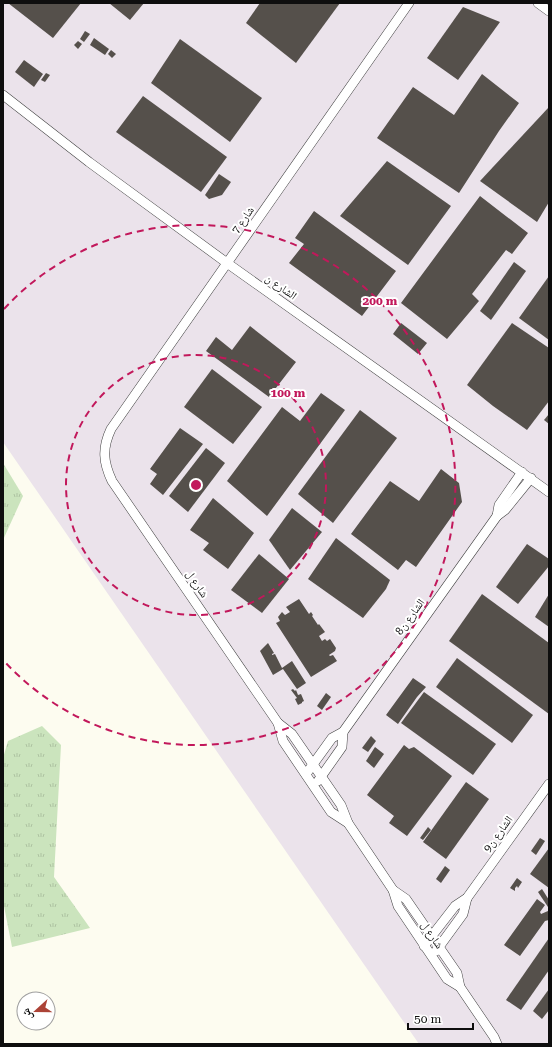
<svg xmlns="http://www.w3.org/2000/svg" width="552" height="1047" font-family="'Roboto Serif','Noto Naskh Arabic',serif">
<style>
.industrial{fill:#ebe3eb}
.grass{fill:url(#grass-tufts)}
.building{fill:#55504b}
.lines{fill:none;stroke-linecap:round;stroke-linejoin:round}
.minor-casing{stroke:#414141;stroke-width:10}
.minor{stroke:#fff;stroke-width:9}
.ring{fill:none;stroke:#c2185b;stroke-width:2;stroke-dasharray:7 5}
.labels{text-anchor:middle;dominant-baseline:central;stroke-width:4;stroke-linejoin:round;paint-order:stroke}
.street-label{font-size:11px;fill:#0e0e0e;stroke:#fff}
.centre{fill:#c2185b;stroke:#fff;stroke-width:2}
.ring-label{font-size:12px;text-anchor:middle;font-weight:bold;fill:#c2185b;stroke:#fff;stroke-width:4;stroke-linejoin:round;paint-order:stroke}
</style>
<defs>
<pattern id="grass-tufts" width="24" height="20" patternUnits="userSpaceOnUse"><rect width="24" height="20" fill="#cbe4bd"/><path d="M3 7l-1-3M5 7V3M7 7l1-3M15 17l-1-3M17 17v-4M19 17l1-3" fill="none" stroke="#adc2a1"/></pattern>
</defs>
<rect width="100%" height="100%" fill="#fdfcf0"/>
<!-- industrial -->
<path class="industrial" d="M 3,3 L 549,3 L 549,1044 L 419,1044 L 3,442 Z"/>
<!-- grass -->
<g class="grass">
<path d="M 3,463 L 23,496 L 3,540 Z"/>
<path d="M 42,726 L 61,745 L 54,877 L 90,928 L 12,947 L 3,901 L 3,758 L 8,741 Z"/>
</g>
<!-- building -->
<g class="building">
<path d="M 8,3 L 81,3 L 53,38 Z"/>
<path d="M 109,3 L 144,3 L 130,20 Z"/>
<path d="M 260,3 L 340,3 L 296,63 L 246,23 Z"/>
<path d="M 463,7 L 500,22 L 458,80 L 427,58 Z"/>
<path d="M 85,31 L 90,34 L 84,42 L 80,39 Z"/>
<path d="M 94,38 L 109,49 L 105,55 L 90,45 Z"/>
<path d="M 180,39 L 262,98 L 230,142 L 151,83 Z"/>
<path d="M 78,41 L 82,44 L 78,49 L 74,45 Z"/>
<path d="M 111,50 L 116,54 L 112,58 L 108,54 Z"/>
<path d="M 24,60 L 43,74 L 34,87 L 15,72 Z"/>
<path d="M 46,73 L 50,75 L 45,82 L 41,80 Z"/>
<path d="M 482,74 L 519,103 L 499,131 L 459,193 L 377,138 L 413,87 L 454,115 Z"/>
<path d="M 143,96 L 227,157 L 201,192 L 116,132 Z"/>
<path d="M 549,107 L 549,202 L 537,222 L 480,181 Z"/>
<path d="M 387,161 L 451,206 L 408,265 L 340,216 Z"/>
<path d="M 219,174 L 231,182 L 222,195 L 209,199 L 205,195 Z"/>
<path d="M 480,196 L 528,233 L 512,254 L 506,250 L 472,294 L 479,301 L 447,339 L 401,303 Z"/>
<path d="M 314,211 L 396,271 L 362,316 L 289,263 L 304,244 L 295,238 Z"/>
<path d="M 514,262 L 526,271 L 491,320 L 480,311 Z"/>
<path d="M 549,276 L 549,340 L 519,318 Z"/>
<path d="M 401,323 L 427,343 L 418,354 L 393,334 Z"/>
<path d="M 512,323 L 549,348 L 549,401 L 527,430 L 493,406 L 467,385 Z"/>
<path d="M 250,326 L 296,362 L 269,397 L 206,351 L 216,337 L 232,350 Z"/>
<path d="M 212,369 L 262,407 L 233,444 L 184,407 Z"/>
<path d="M 321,393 L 345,410 L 267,516 L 227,481 L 282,407 L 300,421 Z"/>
<path d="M 360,410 L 397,438 L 333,523 L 298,494 Z"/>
<path d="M 549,414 L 549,424 L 544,420 Z"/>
<path d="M 180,428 L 203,444 L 163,495 L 150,484 L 157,474 L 150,469 Z"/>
<path d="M 206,448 L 225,463 L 188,512 L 169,496 Z"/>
<path d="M 441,469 L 459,483 L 462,502 L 416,567 L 406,560 L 398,570 L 351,534 L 390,481 L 419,501 Z"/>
<path d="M 213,498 L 254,533 L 228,569 L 203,550 L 209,543 L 190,530 Z"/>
<path d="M 292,508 L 322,532 L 290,570 L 269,540 Z"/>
<path d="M 336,538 L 390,580 L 386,589 L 363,618 L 308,579 Z"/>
<path d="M 527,544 L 549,559 L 549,566 L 518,604 L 496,587 Z"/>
<path d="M 259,554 L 289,579 L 262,613 L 231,590 Z"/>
<path d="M 482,594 L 549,643 L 549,714 L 449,641 Z"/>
<path d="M 549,594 L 549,627 L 535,617 Z"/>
<path d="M 299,599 L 309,614 L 311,612 L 313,615 L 312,616 L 318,625 L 319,624 L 325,632 L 319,636 L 322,641 L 325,639 L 327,641 L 330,639 L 336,648 L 335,651 L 329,655 L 330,656 L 333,655 L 337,661 L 311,677 L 276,623 L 280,621 L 278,617 L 282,612 L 285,615 L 290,612 L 286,607 Z"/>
<path d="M 268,643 L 274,653 L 272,654 L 272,655 L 275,654 L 282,668 L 292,661 L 306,683 L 297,689 L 283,669 L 273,675 L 260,651 Z"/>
<path d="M 457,658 L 533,715 L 512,743 L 436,687 Z"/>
<path d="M 413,678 L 426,687 L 417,697 L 398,724 L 386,715 Z"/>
<path d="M 293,689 L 295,691 L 296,690 L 298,695 L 301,694 L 304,701 L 302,702 L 302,703 L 298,705 L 295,699 L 297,698 L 291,690 Z"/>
<path d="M 424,692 L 496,744 L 473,775 L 401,723 Z"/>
<path d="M 326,693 L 331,697 L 322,710 L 317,706 Z"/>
<path d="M 371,736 L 376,741 L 368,752 L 362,748 Z"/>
<path d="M 404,745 L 409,749 L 414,747 L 452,776 L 407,836 L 389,823 L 394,816 L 367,795 Z"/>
<path d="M 375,747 L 384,754 L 374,768 L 366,761 Z"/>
<path d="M 466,782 L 489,799 L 446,859 L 423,842 Z"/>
<path d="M 428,827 L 431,830 L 423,840 L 420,838 Z"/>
<path d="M 540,838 L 545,841 L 536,855 L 531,851 Z"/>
<path d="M 549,848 L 549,888 L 530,874 Z"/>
<path d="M 445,866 L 450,870 L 441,883 L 436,879 Z"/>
<path d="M 517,878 L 522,882 L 518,888 L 517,886 L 515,888 L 515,891 L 510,888 Z"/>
<path d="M 542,889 L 549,900 L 549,906 L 548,907 L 538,892 Z"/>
<path d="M 537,899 L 545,905 L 540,912 L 541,914 L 548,911 L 549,920 L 545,921 L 520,956 L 504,945 Z"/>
<path d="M 549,938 L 549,970 L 521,1010 L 506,1000 Z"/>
<path d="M 549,989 L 549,1010 L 542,1019 L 533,1011 Z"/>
</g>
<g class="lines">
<defs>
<g id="minor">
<path d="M 409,3 L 111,429 C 102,448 103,462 112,481 L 278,723 L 292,734 L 341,805 L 348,823 L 393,890 L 398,906 L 447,979 L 460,987"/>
<path d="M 538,3 L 549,11"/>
<path d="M 3,95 L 89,162 L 227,263 L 549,492"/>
<path d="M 497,516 L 499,505 L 522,472"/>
<path d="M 278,723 L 283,741 L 331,812 L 348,823"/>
<path d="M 306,774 L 332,738 L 343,732 L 497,516 L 505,510 L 531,478"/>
<path d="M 318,781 L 342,747 L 343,732"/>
<path d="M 393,890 L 406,899 L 457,973 L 460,987 L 494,1037 L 497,1044"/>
<path d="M 424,946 L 455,906 L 467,898 L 549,784"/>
<path d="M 436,951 L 463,914 L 467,898"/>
</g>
</defs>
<!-- minor casing -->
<use href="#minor" class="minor-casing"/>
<!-- minor -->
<use href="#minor" class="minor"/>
</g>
<!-- distance rings -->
<g class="ring">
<circle cx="196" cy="485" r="130"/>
<path d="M4 309A260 260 0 1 1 4 661"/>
</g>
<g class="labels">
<!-- street labels -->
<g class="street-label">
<text transform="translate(243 220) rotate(-55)">شارع 7</text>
<text transform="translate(281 287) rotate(35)">الشارع ن</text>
<text transform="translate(197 584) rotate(56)">شارع ل</text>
<text transform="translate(410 617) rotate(-54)">الشارع ن8</text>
<text transform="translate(498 834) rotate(-54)">الشارع ن9</text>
<text transform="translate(432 935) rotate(56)">شارع ل</text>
</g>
</g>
<circle cx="196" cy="485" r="6" class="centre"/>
<g class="ring-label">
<text x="380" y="305">200 m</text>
<text x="288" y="397">100 m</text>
</g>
<!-- border -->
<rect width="552" height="1047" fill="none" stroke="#0e0e0e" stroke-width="8"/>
<!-- north arrow -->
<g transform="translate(36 1011) rotate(249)"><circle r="19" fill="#ffffff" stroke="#9f9f9f"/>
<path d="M0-3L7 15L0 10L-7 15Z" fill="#ac4337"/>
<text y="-6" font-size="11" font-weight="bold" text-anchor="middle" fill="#0e0e0e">ش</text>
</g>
<!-- scale -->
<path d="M408 1023v6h65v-6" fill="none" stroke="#0e0e0e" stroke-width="2"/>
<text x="414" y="1023" font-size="12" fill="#0e0e0e" stroke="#ffffff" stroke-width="3" paint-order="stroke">50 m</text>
</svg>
